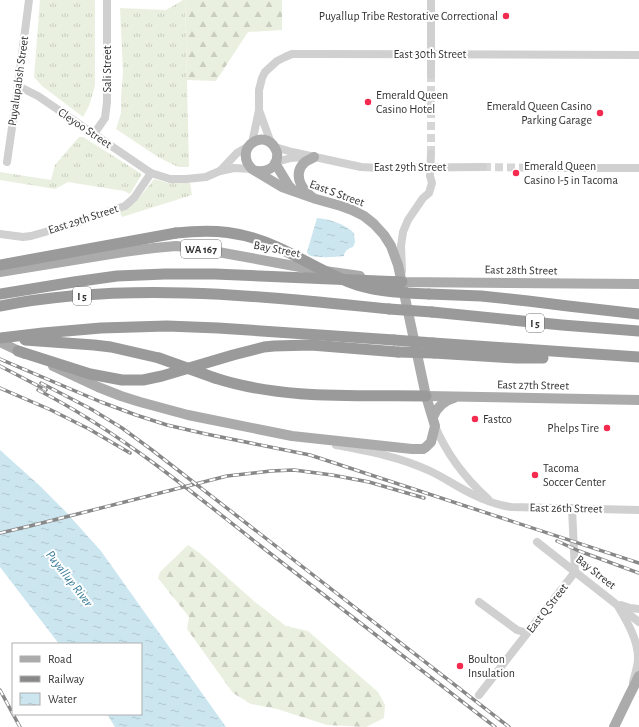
<svg xmlns="http://www.w3.org/2000/svg" width="639" height="727" font-family="'Alegreya Sans',sans-serif">
<style>
.grass{fill:url(#grass-tufts)}
.forest{fill:url(#forest-firs)}
.water{fill:url(#water-ripples)}
.lines{fill:none;stroke-linecap:round;stroke-linejoin:round}
.minor-tunnel{stroke:#d6d6d6;stroke-width:8;stroke-dasharray:8 4;stroke-linecap:butt}
.minor{stroke:#d0d0d0;stroke-width:8}
.major{stroke:#ababab;stroke-width:10}
.highway{stroke:#9a9a9a;stroke-width:11}
.rail-casing{stroke:#888;stroke-width:3.5}
.rail{stroke:#fff;stroke-width:2;stroke-dasharray:6;stroke-linecap:butt}
.highway-bridge{stroke:#9a9a9a;stroke-width:11}
.poi-dot{fill:#f42a4f;stroke:#fff;stroke-width:1.5}
.labels{text-anchor:middle;dominant-baseline:central;stroke-width:4;stroke-linejoin:round;paint-order:stroke}
.shield{fill:#fff;stroke:#707070;stroke-width:1}
.shield-label{font-size:11px;font-weight:bold;fill:#333}
.poi-label{font-size:12px;fill:#333;stroke:#fff;text-anchor:start}
.street-label{font-size:12px;fill:#333;stroke:#fff}
.water-label{font-size:13px;font-style:italic;fill:#367b97;stroke:#fff}
</style>
<defs>
<pattern id="grass-tufts" width="24" height="20" patternUnits="userSpaceOnUse"><rect width="24" height="20" fill="#eaf0e0"/><path d="M3 7l-1-3M5 7V3M7 7l1-3M15 17l-1-3M17 17v-4M19 17l1-3" fill="none" stroke="#c9cec1"/></pattern>
<pattern id="forest-firs" width="22" height="20" patternUnits="userSpaceOnUse"><rect width="22" height="20" fill="#eaf0e0"/><path d="M5 1l3.5 6h-7zM16 11l3.5 6h-7z" fill="#c9cec1"/></pattern>
<pattern id="water-ripples" width="26" height="14" patternUnits="userSpaceOnUse"><rect width="26" height="14" fill="#cce6f0"/><path d="M2 4q2-2 4 0t4 0M15 11q2-2 4 0t4 0" fill="none" stroke="#b0c6ce"/></pattern>
</defs>
<rect width="100%" height="100%" fill="#fff"/>
<!-- grass -->
<g class="grass">
<path d="M 40,0 L 95,0 L 95,86 L 89,106 L 83,117 L 42,86 L 34,77 Z"/>
<path d="M 183,0 L 185,0 L 189,167 L 178,167 L 158,157 L 116,129 L 121,113 L 121,96 L 123,73 L 120,8 L 166,10 Z"/>
<path d="M 79,137 L 83,137 L 142,174 L 130,194 L 124,191 L 68,182 L 55,189 L 0,180 L 0,172 L 51,180 L 55,165 Z"/>
<path d="M 154,179 L 168,183 L 190,183 L 192,195 L 122,217 L 120,212 L 135,203 Z"/>
</g>
<!-- forest -->
<g class="forest">
<path d="M 185,0 L 282,0 L 282,30 L 248,32 L 216,81 L 187,80 Z"/>
<path d="M 188,545 L 201,554 L 255,602 L 286,626 L 308,631 L 378,692 L 385,705 L 384,718 L 366,727 L 327,725 L 277,709 L 251,704 L 233,693 L 187,629 L 189,617 L 158,578 L 160,572 Z"/>
</g>
<!-- water -->
<g class="water">
<path d="M 317,218 C 329,219 345,224 354,233 L 355,242 L 353,247 C 349,248 344,251 344,256 C 337,257 318,258 311,256 C 308,255 308,254 307,252 Z"/>
<path d="M 0,450 L 39,485 L 65,511 L 101,551 L 226,727 L 115,727 L 107,714 L 141,714 L 141,644 L 59,644 L 0,567 Z"/>
</g>
<g class="lines">
<!-- minor-tunnel -->
<g class="minor-tunnel">
<path d="M 431,154 L 431,75"/>
<path d="M 483,167 L 549,168"/>
</g>
<!-- minor -->
<g class="minor">
<path d="M 431,0 L 431,75"/>
<path d="M 18,86 L 38,96 L 151,173 L 170,179 L 186,179 L 206,177 L 215,173 L 220,171 L 237,153 L 249,146"/>
<path d="M 259,110 L 271,143"/>
<path d="M 94,134 L 105,118 L 107,102 L 107,0"/>
<path d="M 252,143 L 259,110 L 259,90 L 262,78 L 265,72 L 277,61 L 285,57 L 292,54 L 312,54 L 639,55"/>
<path d="M 275,147 L 292,152 L 361,167 L 379,168 L 483,167"/>
<path d="M 7,162 L 17,93 L 29,0"/>
<path d="M 276,162 L 291,158 L 303,157"/>
<path d="M 549,168 L 639,168"/>
<path d="M 220,171 L 234,168 L 252,169"/>
<path d="M 0,234 L 23,237 L 31,236 L 73,224 L 125,206 L 134,198 L 151,173"/>
<path d="M 402,271 L 401,246 L 403,232 L 408,220 L 423,198 L 429,193 L 432,183 L 430,176 L 431,154"/>
<path d="M 435,426 C 447,455 465,478 488,499"/>
<path d="M 336,445 C 368,451 401,457 430,471 C 445,478 459,488 474,495 C 486,501 498,505 511,507 L 639,510"/>
<path d="M 537,542 L 639,622"/>
<path d="M 479,602 L 517,630 L 527,633"/>
<path d="M 621,605 L 630,608 L 639,609"/>
<path d="M 619,608 C 628,623 639,642 638,661 C 637,668 635,675 633,682"/>
<path d="M 479,695 L 575,572 L 572,508"/>
</g>
<!-- major -->
<g class="major">
<path d="M 275,163 L 289,186 L 294,191"/>
<path d="M 311,196 C 300,188 293,173 305,162 C 308,160 311,159 314,157"/>
<path d="M 0,272 L 123,252 L 154,248 L 176,246 L 195,248 L 218,252 L 311,269 L 360,276"/>
<path d="M 395,281 L 402,282 L 639,284"/>
<path d="M 0,342 L 25,354"/>
<path d="M 53,366 L 98,387 L 121,396 L 140,402 L 188,415 L 292,436 L 412,449 L 423,449 L 426,447 L 431,442 L 435,426 L 426,396 L 398,265 L 391,246 L 384,235 L 374,224 L 364,216 L 352,210 L 341,206 L 316,199 L 282,187 L 252,169 C 234,151 259,129 273,145 C 276,149 278,153 277,157 C 277,168 266,172 257,171"/>
<path d="M 426,396 L 639,400"/>
<path d="M 433,417 C 437,407 443,401 454,398"/>
<path d="M 614,727 L 628,698 L 639,676"/>
</g>
<!-- highway -->
<g class="highway">
<path d="M 0,265 L 176,233"/>
<path d="M 0,294 L 74,282 L 117,276 L 165,274 L 215,274 L 402,282"/>
<path d="M 429,294 L 481,296 L 528,301 L 568,306 L 639,314"/>
<path d="M 0,306 C 128,281 260,296 389,309"/>
<path d="M 432,312 L 562,325 L 639,331"/>
<path d="M 0,338 L 43,333 L 101,328 L 167,326 L 218,328 L 394,340"/>
<path d="M 25,340 L 94,345 L 111,347 L 159,358"/>
<path d="M 433,343 L 639,357"/>
<path d="M 18,351 L 90,374 L 122,380 L 143,380 L 162,376 L 233,355 L 264,347 L 274,346 L 311,345 L 398,352"/>
<path d="M 434,353 L 516,358 L 543,358"/>
<path d="M 215,378 C 283,400 356,395 426,396"/>
</g>
<defs>
<g id="rail">
<path d="M 0,359 L 101,402 L 136,415 L 167,425 L 206,434 L 310,455 L 639,563"/>
<path d="M 0,366 L 46,390"/>
<path d="M 41,383 L 91,409 L 122,428 L 152,450 L 509,727"/>
<path d="M 0,388 L 51,410 L 89,429 L 130,453"/>
<path d="M 38,390 C 118,431 188,489 258,544 C 337,605 416,666 495,727"/>
<path d="M 0,533 L 30,526 L 227,476 L 271,471 L 294,470 L 332,475 L 369,482 L 424,498"/>
<path d="M 557,541 L 579,551 L 639,573"/>
<path d="M 0,690 L 20,727"/>
</g>
</defs>
<!-- rail casing -->
<use href="#rail" class="rail-casing"/>
<!-- rail -->
<use href="#rail" class="rail"/>
<!-- highway-bridge -->
<g class="highway-bridge">
<path d="M 176,233 C 214,229 242,231 277,247 C 304,259 329,276 357,285 C 380,292 405,293 429,294"/>
<path d="M 389,309 L 432,312"/>
<path d="M 394,340 L 433,343"/>
<path d="M 398,352 L 434,353"/>
<path d="M 159,358 L 215,378"/>
</g>
</g>
<!-- markers -->
<g class="poi-dot">
<circle cx="506" cy="16" r="4"/>
<circle cx="368" cy="102" r="4"/>
<circle cx="600" cy="113" r="4"/>
<circle cx="516" cy="173" r="4"/>
<circle cx="475" cy="419" r="4"/>
<circle cx="607" cy="428" r="4"/>
<circle cx="535" cy="475" r="4"/>
<circle cx="460" cy="666" r="4"/>
</g>
<g class="labels">
<!-- shield labels -->
<g class="shield">
<rect x="181" y="240" width="40" height="18" rx="3"/>
<rect x="73" y="287" width="18" height="18" rx="3"/>
<rect x="526" y="314" width="18" height="18" rx="3"/>
</g>
<g class="shield-label">
<text x="201" y="249">WA 167</text>
<text x="82" y="296">I 5</text>
<text x="535" y="323">I 5</text>
</g>
<!-- poi labels -->
<g class="poi-label">
<text x="498" y="16" text-anchor="end">Puyallup Tribe Restorative Correctional</text>
<text x="376" y="95">Emerald Queen<tspan x="376" dy="14">Casino Hotel</tspan></text>
<text x="592" y="106" text-anchor="end">Emerald Queen Casino<tspan x="592" dy="14">Parking Garage</tspan></text>
<text x="524" y="166">Emerald Queen<tspan x="524" dy="14">Casino I-5 in Tacoma</tspan></text>
<text x="483" y="419">Fastco</text>
<text x="599" y="428" text-anchor="end">Phelps Tire</text>
<text x="543" y="468">Tacoma<tspan x="543" dy="14">Soccer Center</tspan></text>
<text x="468" y="659">Boulton<tspan x="468" dy="14">Insulation</tspan></text>
</g>
<!-- street labels -->
<g class="street-label">
<text x="430" y="54">East 30th Street</text>
<text transform="translate(107 69) rotate(-90)">Sali Street</text>
<text transform="translate(18 81) rotate(-82)">Puyalupabsh Street</text>
<text transform="translate(85 128) rotate(34)">Cleyoo Street</text>
<text x="410" y="167">East 29th Street</text>
<text transform="translate(337 193) rotate(20)">East S Street</text>
<text transform="translate(83 219) rotate(-18)">East 29th Street</text>
<text transform="translate(277 249) rotate(11)">Bay Street</text>
<text transform="translate(521 270) rotate(1)">East 28th Street</text>
<text transform="translate(533 385) rotate(1)">East 27th Street</text>
<text transform="translate(566 508) rotate(1)">East 26th Street</text>
<text transform="translate(596 572) rotate(38)">Bay Street</text>
<text transform="translate(547 608) rotate(-52)">East Q Street</text>
</g>
<!-- water labels -->
<g class="water-label">
<text transform="translate(69 579) rotate(52)">Puyallup River</text>
</g>
</g>
<!-- legend -->
<rect x="12" y="643" width="130" height="72" fill="#ffffff" stroke="#adadad"/>
<rect x="20" y="656" width="20" height="6" fill="#ababab" stroke="#adadad"/>
<text x="48" y="663" font-size="12" fill="#333333">Road</text>
<rect x="20" y="676" width="20" height="6" fill="#888888" stroke="#adadad"/>
<text x="48" y="683" font-size="12" fill="#333333">Railway</text>
<rect x="20" y="693" width="20" height="12" fill="url(#water-ripples)" stroke="#adadad"/>
<text x="48" y="703" font-size="12" fill="#333333">Water</text>
</svg>
